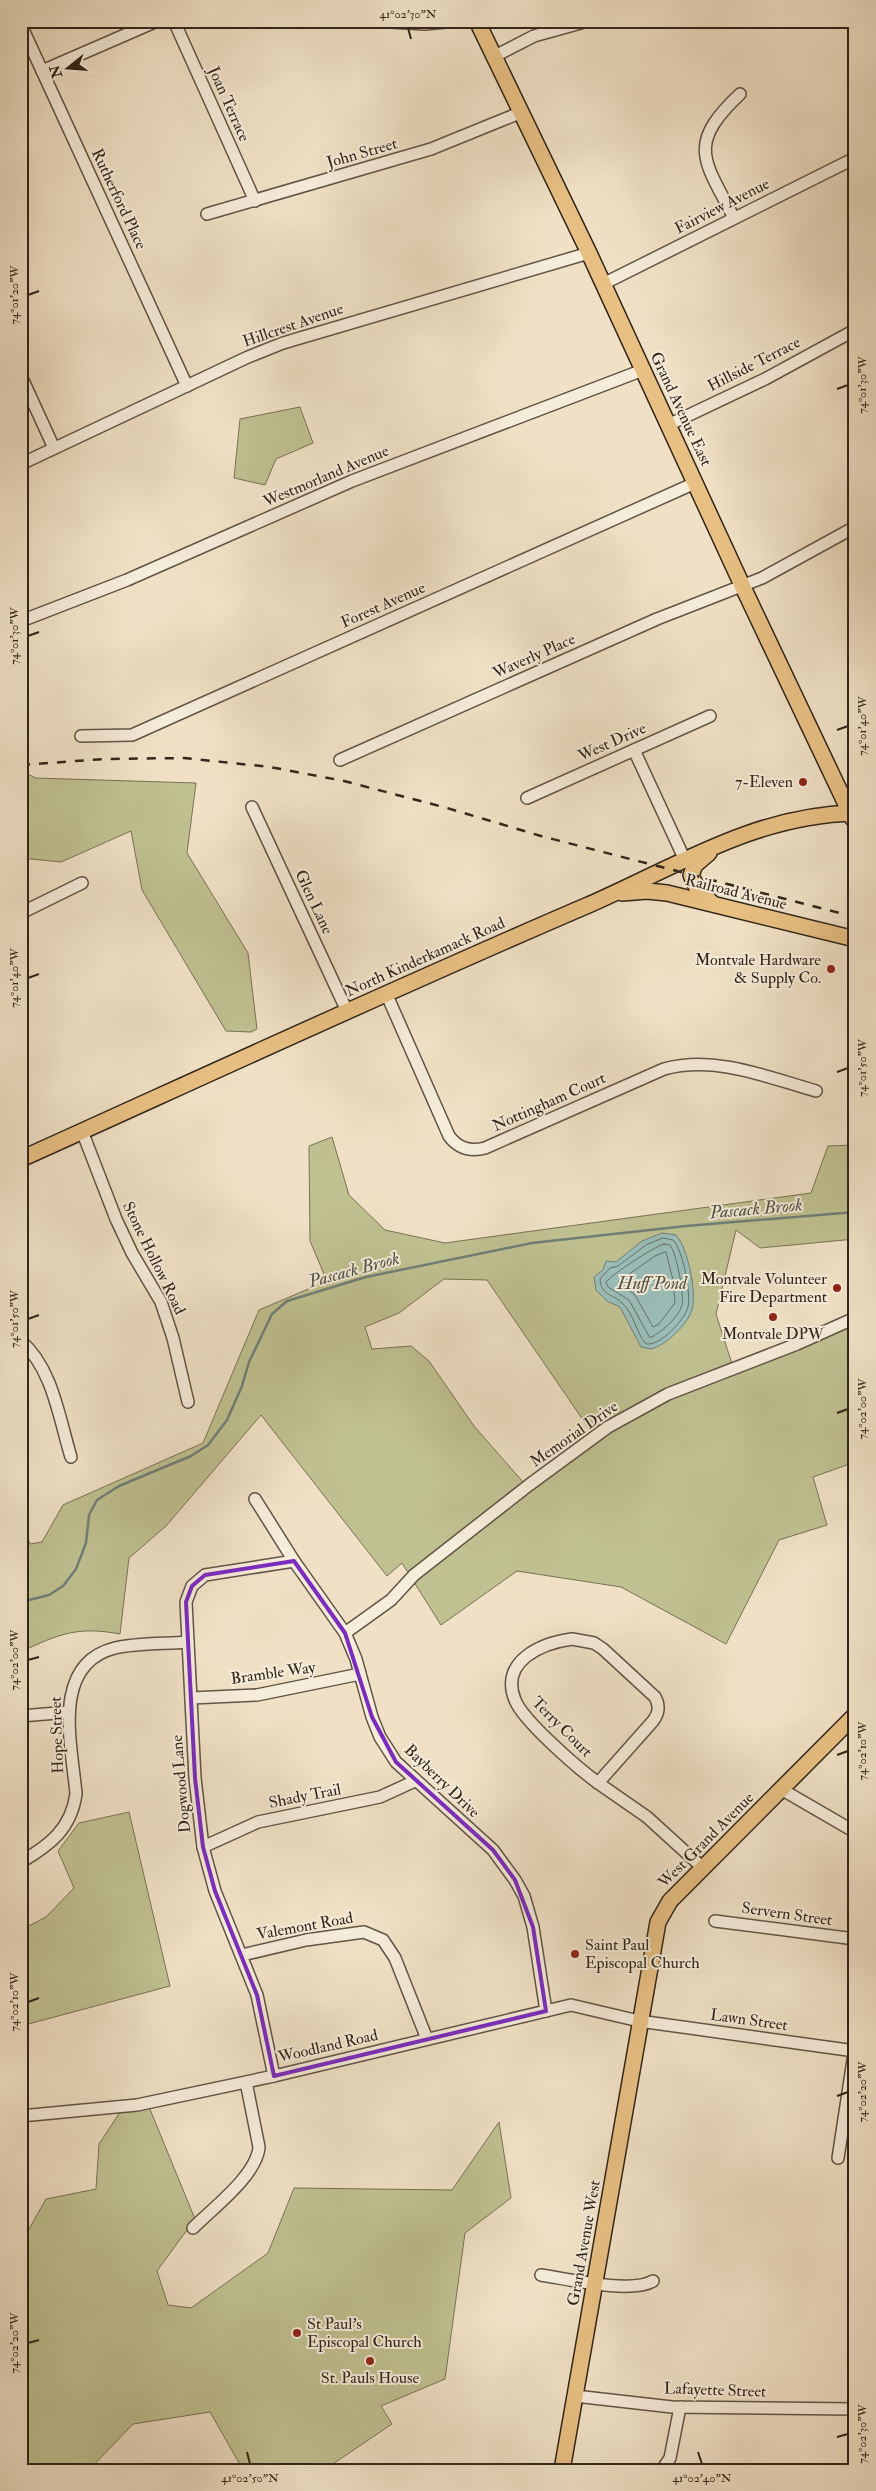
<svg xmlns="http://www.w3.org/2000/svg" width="876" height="2491" font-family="'IM FELL Double Pica',serif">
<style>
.green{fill:#c0c191;stroke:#797356;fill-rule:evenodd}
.water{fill:#9abdb8;stroke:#708079}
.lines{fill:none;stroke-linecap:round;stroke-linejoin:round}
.shore{stroke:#667169;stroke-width:1}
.stream{stroke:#708079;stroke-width:2.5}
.minor-casing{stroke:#625445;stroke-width:14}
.major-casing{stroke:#32251a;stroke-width:18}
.minor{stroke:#f5ecda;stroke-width:11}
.major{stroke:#e8c083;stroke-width:15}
.rail{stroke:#32251a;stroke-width:2.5;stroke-dasharray:9 9;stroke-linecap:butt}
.marked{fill:none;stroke:#7b2cbf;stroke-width:4;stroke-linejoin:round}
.ticks{fill:none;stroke:#32251a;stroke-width:2}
.poi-dot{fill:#8f2418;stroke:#f5ecda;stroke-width:2}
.labels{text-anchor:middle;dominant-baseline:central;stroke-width:4;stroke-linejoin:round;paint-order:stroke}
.street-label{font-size:16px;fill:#32251a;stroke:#f5ecda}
.poi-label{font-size:16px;fill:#32251a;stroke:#f5ecda;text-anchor:end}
.water-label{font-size:18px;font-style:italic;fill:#515349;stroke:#f5ecda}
.neatline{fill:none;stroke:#32251a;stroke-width:2}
.ticks-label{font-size:12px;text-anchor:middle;fill:#32251a}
</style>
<rect width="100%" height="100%" fill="#f0e1c6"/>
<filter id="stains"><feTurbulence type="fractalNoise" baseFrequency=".004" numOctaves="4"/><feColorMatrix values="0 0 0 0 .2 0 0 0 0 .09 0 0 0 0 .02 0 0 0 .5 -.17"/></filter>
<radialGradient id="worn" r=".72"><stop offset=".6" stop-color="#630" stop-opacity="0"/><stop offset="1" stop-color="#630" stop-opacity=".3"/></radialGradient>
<!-- green -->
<g class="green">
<path d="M 300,407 L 313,443 L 276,459 L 265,485 L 234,478 L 240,419 Z"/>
<path d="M 21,771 L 36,778 L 196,783 L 187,853 L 248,953 L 257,1029 L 251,1032 L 226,1031 L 142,890 L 131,831 L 61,862 L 21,858 Z"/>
<path d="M 332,1137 L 349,1195 L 385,1230 L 445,1243 L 811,1193 L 828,1146 L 855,1145 L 855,1239 L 760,1248 L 736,1230 L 716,1314 L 734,1370 L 855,1317 L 855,1462 L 813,1477 L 827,1525 L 779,1540 L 726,1644 L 621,1587 L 517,1571 L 441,1625 L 402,1563 L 387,1576 L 261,1415 L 166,1526 L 129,1558 L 120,1634 C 78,1626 58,1634 21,1652 L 21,1519 L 30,1544 L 42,1542 L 63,1505 L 203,1443 L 259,1310 L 327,1281 L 310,1241 L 309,1146 ZM 444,1279 L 487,1280 L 594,1436 L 499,1505 L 523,1482 L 474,1426 L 429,1361 L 411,1346 L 372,1349 L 365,1327 L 399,1313 Z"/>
<path d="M 129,1812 L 170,1986 L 21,2026 L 21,1930 L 46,1917 L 74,1888 L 58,1851 L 79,1823 Z"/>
<path d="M 147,2102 L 195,2219 L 157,2271 L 168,2305 L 191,2308 L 268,2253 L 294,2188 L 452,2190 L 499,2122 L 511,2198 L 465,2233 L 445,2379 L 381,2406 L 392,2424 L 324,2470 L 243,2470 L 210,2412 L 133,2424 L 89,2470 L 21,2470 L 21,2243 L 46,2199 L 96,2189 L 99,2144 L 124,2106 Z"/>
</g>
<!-- water -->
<path class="water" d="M 662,1233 L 676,1235 C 688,1248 697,1293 692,1310 C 688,1324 665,1346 651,1349 L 641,1347 L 620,1307 L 607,1301 L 596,1290 L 594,1277 L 603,1270 L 606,1261 L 616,1262 L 642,1241 Z"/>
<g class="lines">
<!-- shore -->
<g class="shore">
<path d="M 663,1238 L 673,1240 C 683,1250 691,1293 688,1307 C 684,1321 660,1346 646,1344 C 636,1333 634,1313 622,1303 C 612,1293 601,1296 600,1279 L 610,1268 L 618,1266 L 646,1245 Z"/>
<path d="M 664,1244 L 670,1245 C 677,1254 684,1294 682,1305 C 678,1319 661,1332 650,1338 L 629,1300 L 608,1287 L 606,1282 C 614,1273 652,1248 664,1244 Z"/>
<path d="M 666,1252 L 673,1280 L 675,1303 L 659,1324 L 653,1327 L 635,1295 L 618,1282 L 655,1256 Z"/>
</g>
<!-- stream -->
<path class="stream" d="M 21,1602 L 49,1595 L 63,1586 L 76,1569 L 86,1543 L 89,1515 L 97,1500 L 119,1486 L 191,1456 L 208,1445 L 227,1420 L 242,1386 L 249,1362 L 272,1314 L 287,1301 L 366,1277 L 532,1243 L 686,1226 L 855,1212"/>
<defs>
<g id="minor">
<path d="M 174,21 L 255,201"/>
<path d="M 373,21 L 425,24 L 457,21"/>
<path d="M 21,25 L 187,386"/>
<path d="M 495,56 L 534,36 L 588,21"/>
<path d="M 42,71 L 157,21"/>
<path d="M 207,214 L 431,149 L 522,112"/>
<path d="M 734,218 C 704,160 686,145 740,94"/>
<path d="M 603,284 L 855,158"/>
<path d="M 21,376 L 54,448"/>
<path d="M 668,425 L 765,379 L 855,330"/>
<path d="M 21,464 L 248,357 L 283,343 L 589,253"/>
<path d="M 21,621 L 127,580 L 352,481 L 643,370"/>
<path d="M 81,736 L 132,735 L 695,483"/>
<path d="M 634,750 L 684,858"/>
<path d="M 340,760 L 657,619 L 762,578 L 855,527"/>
<path d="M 527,798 L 710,716"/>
<path d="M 252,807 L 347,1011"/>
<path d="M 21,913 L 82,883"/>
<path d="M 386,993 L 449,1136 C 458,1148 469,1152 485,1148 L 664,1069 C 715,1055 767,1077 816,1091"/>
<path d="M 82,1131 L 116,1219 L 132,1253 L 161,1302 L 173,1338 L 188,1402"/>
<path d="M 21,1341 C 53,1369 59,1418 71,1457"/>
<path d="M 255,1499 L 294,1561 L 345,1633 L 356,1659 L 372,1717 L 380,1737 L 396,1762 L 493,1850 L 515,1880 L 524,1896 L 533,1927 L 546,2011"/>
<path d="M 345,1633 L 391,1600 L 414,1575 L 529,1485 L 608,1427 L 668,1394 L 797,1344 L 855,1318"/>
<path d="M 572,1639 L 594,1643 L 603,1649 L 655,1697 C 660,1706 659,1713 653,1721 L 598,1783 C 579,1769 523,1721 515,1700 C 499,1661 542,1643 572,1639 Z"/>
<path d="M 191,1698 L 257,1695 L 360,1674"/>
<path d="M 21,1716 L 69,1712"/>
<path d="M 598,1783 L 647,1817 L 703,1868"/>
<path d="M 781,1789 L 855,1832"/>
<path d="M 203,1847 L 258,1822 L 380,1797 L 415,1781"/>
<path d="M 21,1862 C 50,1845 71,1829 76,1794 C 72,1746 50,1664 115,1648 C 138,1643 164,1644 188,1642"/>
<path d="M 715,1921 L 855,1939"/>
<path d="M 242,1955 L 306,1940 L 364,1932 L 383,1940 L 395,1958 L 427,2039"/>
<path d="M 274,2076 L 257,1995 L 215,1891 L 203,1847 L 195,1778 L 186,1602 L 192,1586 L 205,1575 L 294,1561"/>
<path d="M 21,2116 L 137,2105 L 274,2076 L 571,2005 L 639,2021 L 855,2051"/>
<path d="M 838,2158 L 855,2047"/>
<path d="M 193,2228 C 213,2208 257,2175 259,2147 L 246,2082"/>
<path d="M 541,2275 C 567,2279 632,2294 653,2281"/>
<path d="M 575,2396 L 672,2407 L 855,2409"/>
<path d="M 662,2470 L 670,2458 L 680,2407"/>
</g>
<g id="major">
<path d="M 477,21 L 589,253 L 742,585 L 853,819"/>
<path d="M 709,853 L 695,865 L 691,875 L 697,888 L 712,903"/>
<path d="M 622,893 L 647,891 L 667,893 L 855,939"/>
<path d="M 21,1159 C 209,1074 397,987 586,906 C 676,867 754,815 855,813"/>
<path d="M 562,2470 L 658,1922 L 670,1901 L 855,1715"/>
</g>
</defs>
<!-- minor casing -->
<use href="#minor" class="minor-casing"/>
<!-- major casing -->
<use href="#major" class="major-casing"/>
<!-- minor -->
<use href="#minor" class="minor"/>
<!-- major -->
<use href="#major" class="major"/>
<!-- rail -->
<path class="rail" d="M 21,765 L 104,759 L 184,758 L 270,767 L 344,781 L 447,808 L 541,836 L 855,917"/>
</g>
<!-- marked area -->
<path class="marked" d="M 294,1561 L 345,1633 L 372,1717 L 396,1762 L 493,1850 L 515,1880 L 533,1927 L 546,2011 L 274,2076 L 257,1995 L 215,1891 L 203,1847 L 195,1778 L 186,1602 L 192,1586 L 205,1575 Z"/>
<!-- ticks -->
<path class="ticks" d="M 408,28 L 411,39M 28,295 L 39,291M 837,389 L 848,385M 28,636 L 39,632M 837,730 L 848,726M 28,978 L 39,974M 837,1072 L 848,1068M 28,1319 L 39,1315M 837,1413 L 848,1409M 28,1660 L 39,1657M 837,1755 L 848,1751M 28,2002 L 39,1998M 837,2096 L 848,2092M 28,2343 L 39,2340M 837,2437 L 848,2434M 247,2452 L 250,2464M 698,2452 L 702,2464"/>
<!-- markers -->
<g class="poi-dot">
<circle cx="803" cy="782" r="5"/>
<circle cx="831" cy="969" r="5"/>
<circle cx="837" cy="1288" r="5"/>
<circle cx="773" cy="1317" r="5"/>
<circle cx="575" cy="1954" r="5"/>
<circle cx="297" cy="2333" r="5"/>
<circle cx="370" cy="2361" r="5"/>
</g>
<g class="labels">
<!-- street labels -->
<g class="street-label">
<text transform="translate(229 104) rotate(66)">Joan Terrace</text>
<text transform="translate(362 153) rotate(-16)">John Street</text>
<text transform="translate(119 199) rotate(65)">Rutherford Place</text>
<text transform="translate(722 206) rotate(-27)">Fairview Avenue</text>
<text transform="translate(293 325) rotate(-19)">Hillcrest Avenue</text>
<text transform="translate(754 364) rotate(-27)">Hillside Terrace</text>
<text transform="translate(681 409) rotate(65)">Grand Avenue East</text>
<text transform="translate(326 476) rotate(-23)">Westmorland Avenue</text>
<text transform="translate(383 605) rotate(-24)">Forest Avenue</text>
<text transform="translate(534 656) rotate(-24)">Waverly Place</text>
<text transform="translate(612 742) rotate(-24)">West Drive</text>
<text transform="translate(736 892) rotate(14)">Railroad Avenue</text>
<text transform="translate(314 902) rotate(65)">Glen Lane</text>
<text transform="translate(425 957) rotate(-24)">North Kinderkamack Road</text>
<text transform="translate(549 1102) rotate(-24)">Nottingham Court</text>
<text transform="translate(154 1258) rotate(64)">Stone Hollow Road</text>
<text transform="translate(574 1434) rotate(-35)">Memorial Drive</text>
<text transform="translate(273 1673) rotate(-8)">Bramble Way</text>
<text transform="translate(562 1727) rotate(45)">Terry Court</text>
<text transform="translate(57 1735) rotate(-92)">Hope Street</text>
<text transform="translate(442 1781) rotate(44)">Bayberry Drive</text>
<text transform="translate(181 1784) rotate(-95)">Dogwood Lane</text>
<text transform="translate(305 1796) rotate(-11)">Shady Trail</text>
<text transform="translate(706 1840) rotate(-45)">West Grand Avenue</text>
<text transform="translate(787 1914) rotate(8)">Servern Street</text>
<text transform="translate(305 1926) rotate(-10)">Valemont Road</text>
<text transform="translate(749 2020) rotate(8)">Lawn Street</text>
<text transform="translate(328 2046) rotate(-13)">Woodland Road</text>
<text transform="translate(584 2243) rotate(-80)">Grand Avenue West</text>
<text transform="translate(715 2390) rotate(2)">Lafayette Street</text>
</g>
<!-- poi labels -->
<g class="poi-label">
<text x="793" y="782">7-Eleven</text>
<text x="821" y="960">Montvale Hardware<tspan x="821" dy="18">&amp; Supply Co.</tspan></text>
<text x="827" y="1279">Montvale Volunteer<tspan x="827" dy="18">Fire Department</tspan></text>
<text x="773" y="1334" text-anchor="middle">Montvale DPW</text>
<text x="585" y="1945" text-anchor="start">Saint Paul<tspan x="585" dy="18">Episcopal Church</tspan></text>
<text x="307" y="2324" text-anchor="start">St Paul's<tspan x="307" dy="18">Episcopal Church</tspan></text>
<text x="370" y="2378" text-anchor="middle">St. Pauls House</text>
</g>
<!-- water labels -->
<g class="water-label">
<text transform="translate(756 1209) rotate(-5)">Pascack Brook</text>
<text transform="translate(354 1270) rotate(-15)">Pascack Brook</text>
<text x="652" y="1283">Huff Pond</text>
</g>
</g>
<!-- margin -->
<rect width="876" height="2491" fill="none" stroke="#f0e1c6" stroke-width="55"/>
<!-- north arrow -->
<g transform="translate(68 68) rotate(253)" stroke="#f5ecda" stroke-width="4" paint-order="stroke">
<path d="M0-4L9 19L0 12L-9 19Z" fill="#32251a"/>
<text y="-8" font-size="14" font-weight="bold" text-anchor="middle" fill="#32251a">N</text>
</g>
<rect x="28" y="28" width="820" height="2436" class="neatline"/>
<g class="ticks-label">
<text x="408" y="18">41°02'30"N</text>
<text transform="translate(14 295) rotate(-90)" y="4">74°01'20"W</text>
<text transform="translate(862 385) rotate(-90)" y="4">74°01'30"W</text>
<text transform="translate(14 636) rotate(-90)" y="4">74°01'30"W</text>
<text transform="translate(862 726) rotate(-90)" y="4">74°01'40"W</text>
<text transform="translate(14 978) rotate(-90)" y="4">74°01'40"W</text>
<text transform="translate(862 1068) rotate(-90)" y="4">74°01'50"W</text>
<text transform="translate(14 1319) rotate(-90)" y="4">74°01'50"W</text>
<text transform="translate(862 1409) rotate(-90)" y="4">74°02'00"W</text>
<text transform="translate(14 1660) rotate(-90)" y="4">74°02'00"W</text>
<text transform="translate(862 1751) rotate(-90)" y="4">74°02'10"W</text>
<text transform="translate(14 2002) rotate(-90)" y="4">74°02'10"W</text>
<text transform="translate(862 2092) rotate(-90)" y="4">74°02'20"W</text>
<text transform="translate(14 2343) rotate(-90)" y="4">74°02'20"W</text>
<text transform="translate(862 2434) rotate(-90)" y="4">74°02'30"W</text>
<text x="250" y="2482">41°02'50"N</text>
<text x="702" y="2482">41°02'40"N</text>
</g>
<rect width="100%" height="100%" filter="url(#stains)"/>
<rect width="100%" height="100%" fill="url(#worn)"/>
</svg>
